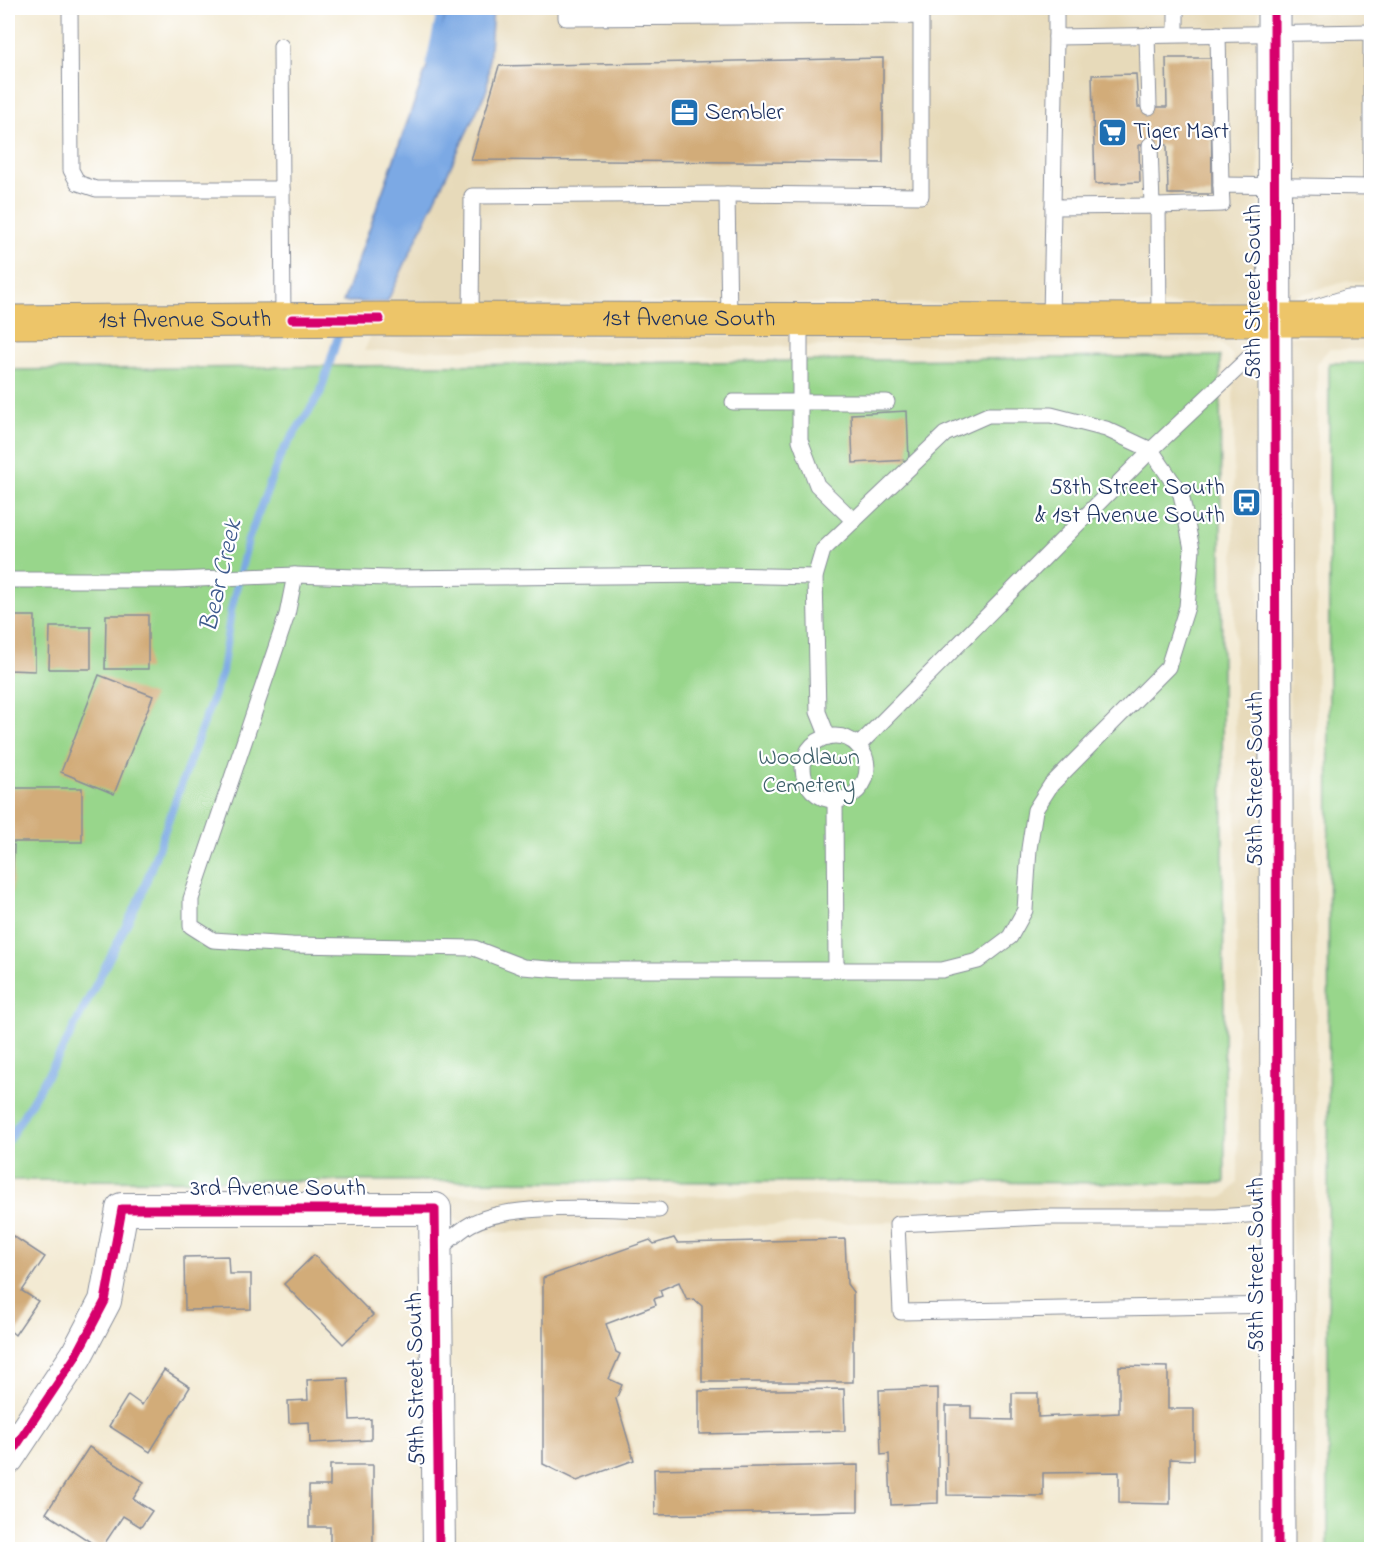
<svg xmlns="http://www.w3.org/2000/svg" width="1379" height="1557" font-family="'Indie Flower',sans-serif">
<style>
.built{fill:#e7daba}
.green{fill:#98d68b;stroke:#5a8274;stroke-width:1.5}
.water{fill:#7ba9e4;stroke:#4b6ca1;stroke-width:1.5}
.lines{fill:none;stroke-linecap:round;stroke-linejoin:round}
.stream{stroke:#7ba9e4;stroke-width:8}
.building{fill:#d2ac79}
.service-casing{stroke:#878c98;stroke-width:17}
.minor-casing{stroke:#878c98;stroke-width:34}
.tertiary-casing{stroke:#878c98;stroke-width:35}
.primary-casing{stroke:#878c98;stroke-width:35}
.service{stroke:#fff;stroke-width:15}
.minor{stroke:#fff;stroke-width:32}
.tertiary{stroke:#fff;stroke-width:33}
.primary{stroke:#edc569;stroke-width:33}
.cycleway-casing{stroke:#fff;stroke-width:13}
.cycleway{stroke:#d6006c;stroke-width:9}
.labels{text-anchor:middle;dominant-baseline:central;stroke-width:4.5;stroke-linejoin:round;paint-order:stroke}
.poi-label{font-size:24px;fill:#1b2f5e;stroke:#fff;text-anchor:start}
.street-label{font-size:24px;fill:#1b2f5e;stroke:#fff}
.park-label{font-size:24px;fill:#40616c;stroke:#fff}
.water-label{font-size:26px;font-style:italic;fill:#3d5a8d;stroke:#fff}
</style>
<rect width="100%" height="100%" fill="#fff"/>
<filter id="ink" filterUnits="userSpaceOnUse"><feTurbulence type="fractalNoise" baseFrequency=".0167" numOctaves="2"/><feDisplacementMap in="SourceGraphic" scale="12" xChannelSelector="R" yChannelSelector="G"/><feConvolveMatrix kernelMatrix="1 2 1 2 8 2 1 2 1" color-interpolation-filters="sRGB"/></filter>
<filter id="wash" filterUnits="userSpaceOnUse"><feTurbulence type="fractalNoise" baseFrequency=".008" numOctaves="4" result="noise"/><feDisplacementMap in="SourceGraphic" scale="24" xChannelSelector="R" yChannelSelector="G"/><feGaussianBlur stdDeviation="1.35" result="paint"/><feColorMatrix in="noise" values="0 0 0 0 0 0 0 0 0 0 0 0 0 0 0 0 0 1.4 0 .05"/><feComposite in="paint" operator="in"/></filter>
<g filter="url(#wash)">
<rect width="100%" height="100%" fill="#f3ead3"/>
<!-- built -->
<g class="built">
<path d="M 493,8 L 1259,8 L 1258,304 L 387,302 L 486,89 Z"/>
<path d="M 1288,8 L 1371,8 L 1371,281 L 1348,281 L 1288,298 Z"/>
<path d="M 371,335 L 1258,336 L 1262,1212 L 471,1233 L 449,1213 L 449,1195 L 1225,1197 L 1238,1182 L 1233,356 L 1220,342 L 364,351 Z"/>
<path d="M 1288,336 L 1372,337 L 1371,349 L 1329,349 L 1317,363 L 1315,1550 L 1293,1549 Z"/>
</g>
<!-- green -->
<g class="green">
<path d="M 1220,356 L 1225,1183 L 8,1180 L 8,370 Z"/>
<path d="M 1329,363 L 1372,363 L 1371,1550 L 1328,1549 Z"/>
</g>
<!-- water -->
<path class="water" d="M 448,8 L 493,8 L 487,89 L 387,302 L 343,302 Z"/>
<g class="lines">
<!-- stream -->
<g class="stream">
<path d="M 430,63 L 442,8"/>
<path d="M 8,1141 L 64,1047 L 141,896 L 222,672 L 231,610 L 248,540 L 281,454 L 320,394 L 341,327"/>
</g>
</g>
<g id="blocks">
<!-- building -->
<g class="building">
<path d="M 883,58 L 883,163 L 471,160 L 499,66 Z"/>
<path d="M 1166,58 L 1211,58 L 1212,194 L 1168,194 L 1167,145 L 1139,145 L 1140,182 L 1095,184 L 1092,75 L 1136,74 L 1138,107 L 1167,107 Z"/>
<path d="M 907,411 L 909,460 L 853,463 L 851,414 Z"/>
<path d="M 106,615 L 148,615 L 148,669 L 105,669 Z"/>
<path d="M 8,616 L 35,616 L 35,671 L 8,670 Z"/>
<path d="M 50,627 L 91,627 L 91,669 L 49,669 Z"/>
<path d="M 99,675 L 153,696 L 114,794 L 61,772 Z"/>
<rect x="8" y="788" width="74" height="54"/>
<path d="M 8,845 L 14,845 L 12,893 L 8,893 Z"/>
<path d="M 13,1236 L 45,1257 L 22,1291 L 38,1301 L 15,1335 L 8,1329 L 8,1245 Z"/>
<path d="M 674,1238 L 677,1243 L 845,1239 L 847,1284 L 853,1292 L 853,1382 L 702,1382 L 702,1306 L 694,1299 L 687,1300 L 679,1282 L 660,1290 L 662,1296 L 654,1299 L 656,1305 L 606,1324 L 616,1352 L 620,1354 L 609,1379 L 622,1385 L 616,1399 L 634,1460 L 577,1481 L 543,1464 L 543,1278 L 650,1240 L 654,1244 Z"/>
<path d="M 314,1255 L 373,1315 L 343,1344 L 284,1284 Z"/>
<path d="M 228,1256 L 229,1274 L 251,1274 L 251,1309 L 185,1310 L 184,1257 Z"/>
<path d="M 1119,1366 L 1168,1367 L 1168,1409 L 1194,1409 L 1194,1460 L 1170,1459 L 1170,1504 L 1119,1503 L 1119,1472 L 1043,1473 L 1043,1496 L 947,1495 L 946,1406 L 971,1406 L 971,1419 L 1012,1420 L 1012,1393 L 1038,1393 L 1038,1417 L 1119,1413 Z"/>
<path d="M 164,1370 L 190,1387 L 150,1452 L 109,1426 L 128,1395 L 142,1405 Z"/>
<path d="M 348,1378 L 350,1420 L 371,1419 L 371,1440 L 310,1443 L 309,1422 L 289,1423 L 288,1401 L 308,1400 L 307,1380 Z"/>
<path d="M 938,1388 L 938,1503 L 891,1505 L 889,1454 L 881,1455 L 879,1390 Z"/>
<path d="M 844,1389 L 845,1431 L 699,1434 L 699,1391 Z"/>
<path d="M 89,1447 L 144,1482 L 133,1499 L 152,1511 L 141,1527 L 123,1516 L 101,1549 L 46,1513 Z"/>
<path d="M 330,1465 L 373,1465 L 373,1548 L 330,1548 L 330,1527 L 309,1527 L 309,1486 L 330,1486 Z"/>
<path d="M 858,1465 L 858,1511 L 655,1515 L 654,1469 Z"/>
</g>
</g>
</g>
<g filter="url(#ink)">
<use href="#blocks" fill-opacity="0" stroke="#878c98" stroke-width="1.5"/>
<g class="lines">
<defs>
<g id="service">
<path d="M 70,8 L 71,170 L 78,183 L 96,189 L 282,189 L 283,319"/>
<path d="M 566,8 L 566,18 L 921,16 L 921,196 L 727,194"/>
<path d="M 1056,8 L 1056,37"/>
<path d="M 1176,8 L 1176,34"/>
<path d="M 1218,34 L 1221,185"/>
<path d="M 1147,35 L 1149,107"/>
<path d="M 281,46 L 282,189"/>
<path d="M 1150,145 L 1152,206"/>
<path d="M 1158,206 L 1222,204 L 1221,185 L 1371,187 L 1371,32"/>
<path d="M 1053,207 L 1158,206 L 1159,320"/>
<path d="M 1310,309 L 1348,297 L 1372,297"/>
<path d="M 471,319 L 472,196 L 727,194 L 729,319"/>
<path d="M 800,319 L 800,440 L 817,485 L 854,521"/>
<path d="M 1051,320 L 1056,37 L 1372,32"/>
<path d="M 733,402 L 887,402"/>
<path d="M 295,575 L 287,615 L 191,899 L 191,926 L 213,940 L 292,945 L 474,948 L 523,967 L 562,970 L 942,970 L 978,961 L 1010,937 L 1025,910 L 1029,849 L 1035,810 L 1051,785 L 1168,667 L 1187,607 L 1192,549 L 1181,494 L 1151,450 L 1106,429 L 1051,415 L 988,415 L 945,434 L 823,550 L 815,577 L 818,712 L 828,737"/>
<path d="M 8,580 L 175,580 L 295,575 L 388,578 L 717,575 L 815,577"/>
<circle cx="835" cy="768" r="32"/>
<path d="M 858,746 L 1151,450 L 1273,335"/>
<path d="M 835,800 L 836,970"/>
<path d="M 1277,1213 L 1216,1217 L 1046,1217 L 897,1224 L 901,1312 L 1277,1305"/>
<path d="M 435,1253 C 447,1243 458,1231 471,1224 C 513,1201 610,1210 659,1210"/>
</g>
<path id="minor" d="M 8,1458 L 76,1356 L 105,1301 L 122,1209 L 435,1209 L 439,1550"/>
<path id="tertiary" d="M 1274,8 L 1278,1550"/>
<g id="primary">
<path id="s1" d="M 8,322 L 380,319 L 1372,320"/>
</g>
</defs>
<!-- service casing -->
<use href="#service" class="service-casing"/>
<!-- minor casing -->
<use href="#minor" class="minor-casing"/>
<!-- tertiary casing -->
<use href="#tertiary" class="tertiary-casing"/>
<!-- primary casing -->
<use href="#primary" class="primary-casing"/>
<!-- service -->
<use href="#service" class="service"/>
<!-- minor -->
<use href="#minor" class="minor"/>
<!-- tertiary -->
<use href="#tertiary" class="tertiary"/>
<!-- primary -->
<use href="#primary" class="primary"/>
<defs>
<g id="cycleway">
<path d="M 1274,8 L 1278,1550"/>
<path d="M 292,319 L 380,319"/>
<path d="M 8,1458 L 76,1356 L 105,1301 L 122,1209 L 435,1209 L 439,1550"/>
</g>
</defs>
<!-- cycleway casing -->
<use href="#cycleway" class="cycleway-casing"/>
<!-- cycleway -->
<use href="#cycleway" class="cycleway"/>
</g>
</g>
<!-- icons -->
<defs>
<symbol id="office-square" viewBox="-11 -11 22 22"><rect x="-9" y="-9" width="18" height="18" rx="4" fill="#1f6fb2" stroke="#fff"/><path d="M-6-3h4V-5.5h4V-3h4V5H-6ZM-1-4.5V-3h2v-1.5ZM-6 0V1H6V0Z" fill="#fff"/></symbol>
<symbol id="supermarket-square" viewBox="-11 -11 22 22"><rect x="-9" y="-9" width="18" height="18" rx="4" fill="#1f6fb2" stroke="#fff"/><path d="M-6-5.5h2.5l.6 2H6L4.5 2H-2.5L-4.4-4H-6ZM-1.5 3.2a1.3 1.3 0 1 0 .1 0ZM3 3.2a1.3 1.3 0 1 0 .1 0Z" fill="#fff"/></symbol>
<symbol id="bus-square" viewBox="-11 -11 22 22"><rect x="-9" y="-9" width="18" height="18" rx="4" fill="#1f6fb2" stroke="#fff"/><path d="M-5-6H5V4H4V6H2V4H-2V6H-4V4H-5ZM-3.5-4V0h7V-4ZM-3.5 1.2v1.5H-2V1.2ZM2 1.2v1.5H3.5V1.2Z" fill="#fff"/></symbol>
</defs>
<g fill-rule="evenodd">
<use href="#office-square" x="668" y="96" width="33" height="33"/>
<use href="#supermarket-square" x="1096" y="116" width="33" height="33"/>
<use href="#bus-square" x="1230" y="486" width="33" height="33"/>
</g>
<g class="labels">
<!-- poi labels -->
<g class="poi-label">
<text x="705" y="113">Sembler</text>
<text x="1133" y="132">Tiger Mart</text>
<text x="1225" y="488" text-anchor="end">58th Street South<tspan x="1225" dy="28">&amp; 1st Avenue South</tspan></text>
</g>
<!-- street labels -->
<g class="street-label">
<text transform="translate(1254 292) rotate(-90)">58th Street South</text>
<text stroke="none"><textPath href="#s1" startOffset="681">1st Avenue South</textPath></text>
<text stroke="none"><textPath href="#s1" startOffset="177">1st Avenue South</textPath></text>
<text transform="translate(1256 779) rotate(-90)">58th Street South</text>
<text x="278" y="1189">3rd Avenue South</text>
<text transform="translate(1257 1265) rotate(-90)">58th Street South</text>
<text transform="translate(417 1379) rotate(-91)">59th Street South</text>
</g>
<!-- park labels -->
<g class="park-label">
<text x="809" y="758">Woodlawn<tspan x="809" dy="28">Cemetery</tspan></text>
</g>
<!-- water labels -->
<g class="water-label">
<text transform="translate(222 576) rotate(-77)">Bear Creek</text>
</g>
</g>
<!-- margin -->
<rect width="1379" height="1557" fill="none" stroke="#fff" stroke-width="30"/>
</svg>
